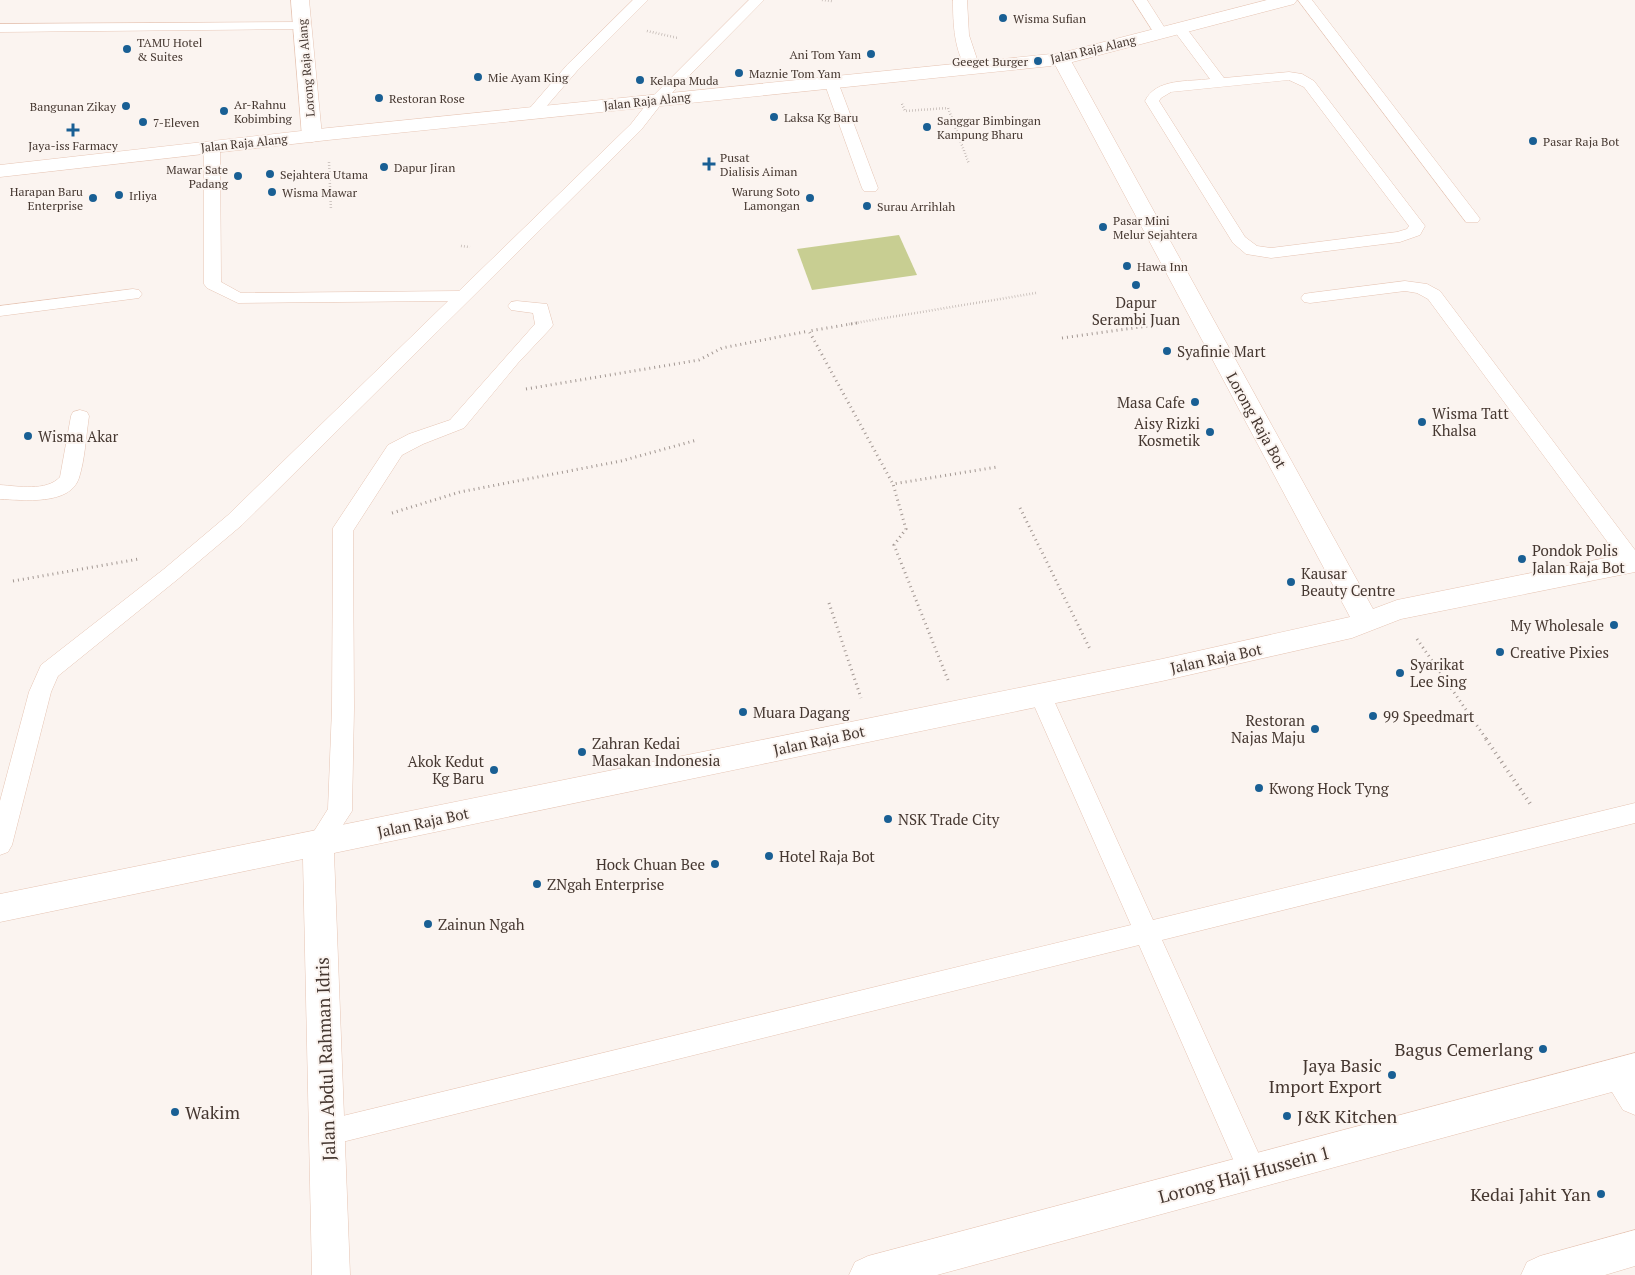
<svg xmlns="http://www.w3.org/2000/svg" width="1635" height="1275" font-family="'PT Serif',serif">
<style>
.green{fill:#c8ce92}
.lines{fill:none;stroke-linecap:round;stroke-linejoin:round}
.service-casing{stroke:#e6c4b3;stroke-width:1}
.minor-casing{stroke:#e6c4b3;stroke-width:1}
.tertiary-casing{stroke:#e6c4b3;stroke-width:1}
.path-far2{stroke:#a39893;stroke-width:2.5;stroke-dasharray:0.5 2.5;stroke-linecap:butt}
.path-far1{stroke:#a39893;stroke-width:3;stroke-dasharray:1 4;stroke-linecap:butt}
.path{stroke:#a39893;stroke-width:4;stroke-dasharray:1 4.5;stroke-linecap:butt}
.service{fill:#fff;fill-rule:evenodd}
.minor{fill:#fff;fill-rule:evenodd}
.tertiary{fill:#fff;fill-rule:evenodd}
.poi-dot{fill:#195f94;stroke:#fbf4f0;stroke-width:2}
.labels{text-anchor:middle;dominant-baseline:central;stroke-width:4;stroke-linejoin:round;paint-order:stroke}
.far-poi-label{font-size:12px;fill:#453730;stroke:#fbf4f0;text-anchor:start}
.far-street-label{font-size:12px;fill:#453730;stroke:#fbf4f0}
.poi-label{font-size:15px;fill:#453730;stroke:#fbf4f0;text-anchor:start}
.street-label{font-size:15px;fill:#453730;stroke:#fbf4f0}
.near-poi-label{font-size:18px;fill:#453730;stroke:#fbf4f0;text-anchor:end}
.near-street-label{font-size:18px;fill:#453730;stroke:#fbf4f0}
</style>
<rect width="100%" height="100%" fill="#fbf4f0"/>
<!-- green -->
<path class="green" d="M 899,235 L 917,275 L 812,290 L 797,249 Z"/>
<g class="lines">
<defs>
<g id="service">
<path d="M 633,0 L 648,0 L 577,71 L 539,115 L 529,115 L 527,112 L 529,109 L 567,65 Z"/>
<path d="M 749,0 L 764,0 L 662,103 L 641,130 L 242,525 L 178,579 L 58,676 L 51,692 L 12,845 L 8,852 L 0,855 L 0,801 L 29,692 L 41,665 L 164,569 L 228,515 L 448,301 L 238,303 L 207,288 L 204,284 L 204,147 L 207,144 L 217,144 L 220,147 L 221,282 L 241,293 L 459,291 L 631,124 L 652,97 Z"/>
<path d="M 953,0 L 967,0 L 969,35 L 980,68 L 978,71 L 968,71 C 954,51 953,24 953,0 Z"/>
<path d="M 1133,0 L 1147,0 L 1168,33 L 1166,36 L 1156,36 Z"/>
<path d="M 1298,0 L 1312,0 L 1478,216 L 1480,219 L 1478,222 L 1466,222 Z"/>
<path d="M 302,22 L 307,23 L 309,26 L 307,29 L 0,32 L 0,24 Z"/>
<path d="M 1179,24 L 1184,25 L 1224,78 L 1289,72 L 1302,74 L 1314,81 L 1425,226 L 1420,235 L 1400,242 L 1271,258 L 1246,254 L 1233,243 L 1145,101 C 1156,78 1188,82 1210,79 L 1172,28 ZM 1289,80 L 1304,87 L 1409,226 L 1407,229 L 1397,232 L 1271,248 L 1257,246 L 1245,237 L 1159,101 L 1161,98 L 1171,92 Z"/>
<path d="M 831,78 L 836,79 L 838,82 L 878,188 L 876,191 L 864,191 L 862,188 L 824,82 L 826,79 Z"/>
<path d="M 1405,281 L 1427,284 L 1440,291 L 1635,550 L 1635,569 L 1626,567 L 1428,299 L 1417,293 L 1405,291 L 1310,303 L 1304,302 L 1301,298 L 1304,294 L 1310,293 Z"/>
<path d="M 133,289 L 139,290 L 142,294 L 139,298 L 0,316 L 0,306 Z"/>
<path d="M 517,301 L 547,304 L 553,325 L 550,329 L 518,363 L 464,428 L 423,444 L 402,455 L 353,531 L 354,708 L 352,811 L 326,851 L 318,854 L 310,851 L 306,844 L 328,809 L 332,708 L 333,528 L 388,445 L 409,434 L 450,420 L 535,324 L 533,313 L 511,310 L 508,306 L 511,302 Z"/>
<path d="M 80,410 L 87,412 L 89,416 C 86,436 85,459 79,478 C 70,506 22,500 0,499 L 0,485 C 18,486 46,492 60,477 L 71,416 L 73,412 Z"/>
<path d="M 1040,685 L 1048,688 L 1051,694 L 1153,920 L 1635,803 L 1635,823 L 1162,940 L 1267,1172 L 1263,1182 L 1253,1186 L 1243,1182 L 1139,945 L 326,1146 L 316,1142 L 312,1133 L 316,1124 L 326,1120 L 1131,925 L 1029,694 L 1032,688 Z"/>
</g>
<g id="minor">
<path d="M 291,0 L 309,0 L 322,136 L 319,140 L 312,142 L 305,140 L 302,136 Z"/>
<path d="M 1061,53 L 1068,55 L 1070,59 L 1373,609 L 1397,600 L 1635,552 L 1635,572 L 1401,619 L 1352,638 L 1162,681 L 334,853 L 350,1275 L 312,1275 L 303,859 L 0,922 L 0,894 L 1162,659 L 1350,617 L 1052,59 L 1054,55 Z"/>
<path d="M 1635,1053 L 1635,1115 L 1623,1110 L 1612,1092 L 937,1275 L 849,1275 L 855,1262 L 868,1256 Z"/>
<path d="M 1635,1230 L 1635,1266 L 1605,1275 L 1521,1275 L 1527,1262 L 1540,1256 Z"/>
</g>
<path id="tertiary" d="M 1267,0 L 1297,0 L 1294,4 L 1061,65 L 328,140 L 0,177 L 0,165 L 328,128 L 1061,53 Z"/>
</defs>
<!-- service casing -->
<use href="#service" class="service-casing"/>
<!-- minor casing -->
<use href="#minor" class="minor-casing"/>
<!-- tertiary casing -->
<use href="#tertiary" class="tertiary-casing"/>
<!-- path-far2 -->
<g class="path-far2">
<path d="M 822,0 L 832,1"/>
<path d="M 647,31 L 678,38"/>
<path d="M 902,104 L 905,111 L 948,108 L 969,164"/>
<path d="M 329,162 L 331,210"/>
<path d="M 461,246 L 470,247"/>
<path d="M 849,324 L 1036,293"/>
<path d="M 1160,324 L 1169,323"/>
</g>
<!-- path-far1 -->
<g class="path-far1">
<path d="M 857,323 L 809,331 L 893,484"/>
<path d="M 1062,338 L 1169,323"/>
<path d="M 526,389 L 699,360 L 722,348 L 809,331"/>
<path d="M 1020,508 L 1091,651"/>
<path d="M 392,513 L 460,492 L 621,461 L 697,440"/>
<path d="M 13,581 L 139,559"/>
<path d="M 829,603 L 861,698"/>
<path d="M 1417,639 L 1487,740"/>
<path d="M 948,680 L 894,545 L 906,529 L 893,484 L 997,467"/>
</g>
<!-- path -->
<path class="path" d="M 1486,739 L 1531,805"/>
<!-- service -->
<use href="#service" class="service"/>
<!-- minor -->
<use href="#minor" class="minor"/>
<!-- tertiary -->
<use href="#tertiary" class="tertiary"/>
</g>
<!-- markers -->
<g class="poi-dot">
<circle cx="1003" cy="18" r="5"/>
<circle cx="127" cy="49" r="5"/>
<circle cx="871" cy="54" r="5"/>
<circle cx="1038" cy="61" r="5"/>
<circle cx="739" cy="73" r="5"/>
<circle cx="478" cy="77" r="5"/>
<circle cx="640" cy="80" r="5"/>
<circle cx="379" cy="98" r="5"/>
<circle cx="126" cy="106" r="5"/>
<circle cx="224" cy="111" r="5"/>
<circle cx="774" cy="117" r="5"/>
<circle cx="143" cy="122" r="5"/>
<circle cx="927" cy="127" r="5"/>
<path d="M70.5 122.5h5v5h5v5h-5v5h-5v-5h-5v-5h5z"/>
<circle cx="1533" cy="141" r="5"/>
<path d="M706.5 156.5h5v5h5v5h-5v5h-5v-5h-5v-5h5z"/>
<circle cx="384" cy="167" r="5"/>
<circle cx="270" cy="174" r="5"/>
<circle cx="238" cy="176" r="5"/>
<circle cx="272" cy="192" r="5"/>
<circle cx="119" cy="195" r="5"/>
<circle cx="93" cy="198" r="5"/>
<circle cx="810" cy="198" r="5"/>
<circle cx="867" cy="206" r="5"/>
<circle cx="1103" cy="227" r="5"/>
<circle cx="1127" cy="266" r="5"/>
<circle cx="1136" cy="285" r="5"/>
<circle cx="1167" cy="351" r="5"/>
<circle cx="1195" cy="402" r="5"/>
<circle cx="1422" cy="422" r="5"/>
<circle cx="1210" cy="432" r="5"/>
<circle cx="28" cy="436" r="5"/>
<circle cx="1522" cy="559" r="5"/>
<circle cx="1291" cy="582" r="5"/>
<circle cx="1614" cy="625" r="5"/>
<circle cx="1500" cy="652" r="5"/>
<circle cx="1400" cy="673" r="5"/>
<circle cx="743" cy="712" r="5"/>
<circle cx="1373" cy="716" r="5"/>
<circle cx="1315" cy="729" r="5"/>
<circle cx="582" cy="752" r="5"/>
<circle cx="494" cy="770" r="5"/>
<circle cx="1259" cy="788" r="5"/>
<circle cx="888" cy="819" r="5"/>
<circle cx="769" cy="856" r="5"/>
<circle cx="715" cy="864" r="5"/>
<circle cx="537" cy="884" r="5"/>
<circle cx="428" cy="924" r="5"/>
<circle cx="1543" cy="1049" r="5"/>
<circle cx="1392" cy="1075" r="5"/>
<circle cx="175" cy="1112" r="5"/>
<circle cx="1287" cy="1116" r="5"/>
<circle cx="1601" cy="1194" r="5"/>
</g>
<g class="labels">
<!-- far-poi labels -->
<g class="far-poi-label">
<text x="1013" y="18">Wisma Sufian</text>
<text x="137" y="42">TAMU Hotel<tspan x="137" dy="14">&amp; Suites</tspan></text>
<text x="861" y="54" text-anchor="end">Ani Tom Yam</text>
<text x="1028" y="61" text-anchor="end">Geeget Burger</text>
<text x="749" y="73">Maznie Tom Yam</text>
<text x="488" y="77">Mie Ayam King</text>
<text x="650" y="80">Kelapa Muda</text>
<text x="389" y="98">Restoran Rose</text>
<text x="234" y="104">Ar-Rahnu<tspan x="234" dy="14">Kobimbing</tspan></text>
<text x="116" y="106" text-anchor="end">Bangunan Zikay</text>
<text x="784" y="117">Laksa Kg Baru</text>
<text x="937" y="120">Sanggar Bimbingan<tspan x="937" dy="14">Kampung Bharu</tspan></text>
<text x="153" y="122">7-Eleven</text>
<text x="1543" y="141">Pasar Raja Bot</text>
<text x="73" y="145" text-anchor="middle">Jaya-iss Farmacy</text>
<text x="720" y="157">Pusat<tspan x="720" dy="14">Dialisis Aiman</tspan></text>
<text x="394" y="167">Dapur Jiran</text>
<text x="228" y="169" text-anchor="end">Mawar Sate<tspan x="228" dy="14">Padang</tspan></text>
<text x="280" y="174">Sejahtera Utama</text>
<text x="83" y="191" text-anchor="end">Harapan Baru<tspan x="83" dy="14">Enterprise</tspan></text>
<text x="800" y="191" text-anchor="end">Warung Soto<tspan x="800" dy="14">Lamongan</tspan></text>
<text x="282" y="192">Wisma Mawar</text>
<text x="129" y="195">Irliya</text>
<text x="877" y="206">Surau Arrihlah</text>
<text x="1113" y="220">Pasar Mini<tspan x="1113" dy="14">Melur Sejahtera</tspan></text>
<text x="1137" y="266">Hawa Inn</text>
</g>
<!-- far-street labels -->
<g class="far-street-label">
<text transform="translate(1093 49) rotate(-13)">Jalan Raja Alang</text>
<text transform="translate(306 68) rotate(-95)">Lorong Raja Alang</text>
<text transform="translate(647 101) rotate(-6)">Jalan Raja Alang</text>
<text transform="translate(244 143) rotate(-6)">Jalan Raja Alang</text>
</g>
<!-- poi labels -->
<g class="poi-label">
<text x="1136" y="302" text-anchor="middle">Dapur<tspan x="1136" dy="17">Serambi Juan</tspan></text>
<text x="1177" y="351">Syafinie Mart</text>
<text x="1185" y="402" text-anchor="end">Masa Cafe</text>
<text x="1432" y="413">Wisma Tatt<tspan x="1432" dy="17">Khalsa</tspan></text>
<text x="1200" y="423" text-anchor="end">Aisy Rizki<tspan x="1200" dy="17">Kosmetik</tspan></text>
<text x="38" y="436">Wisma Akar</text>
<text x="1532" y="550">Pondok Polis<tspan x="1532" dy="17">Jalan Raja Bot</tspan></text>
<text x="1301" y="573">Kausar<tspan x="1301" dy="17">Beauty Centre</tspan></text>
<text x="1604" y="625" text-anchor="end">My Wholesale</text>
<text x="1510" y="652">Creative Pixies</text>
<text x="1410" y="664">Syarikat<tspan x="1410" dy="17">Lee Sing</tspan></text>
<text x="753" y="712">Muara Dagang</text>
<text x="1383" y="716">99 Speedmart</text>
<text x="1305" y="720" text-anchor="end">Restoran<tspan x="1305" dy="17">Najas Maju</tspan></text>
<text x="592" y="743">Zahran Kedai<tspan x="592" dy="17">Masakan Indonesia</tspan></text>
<text x="484" y="761" text-anchor="end">Akok Kedut<tspan x="484" dy="17">Kg Baru</tspan></text>
<text x="1269" y="788">Kwong Hock Tyng</text>
<text x="898" y="819">NSK Trade City</text>
<text x="779" y="856">Hotel Raja Bot</text>
<text x="705" y="864" text-anchor="end">Hock Chuan Bee</text>
<text x="547" y="884">ZNgah Enterprise</text>
<text x="438" y="924">Zainun Ngah</text>
</g>
<!-- street labels -->
<g class="street-label">
<text transform="translate(1257 420) rotate(61)">Lorong Raja Bot</text>
<text transform="translate(1216 658) rotate(-12)">Jalan Raja Bot</text>
<text transform="translate(819 740) rotate(-12)">Jalan Raja Bot</text>
<text transform="translate(423 822) rotate(-12)">Jalan Raja Bot</text>
</g>
<!-- near-poi labels -->
<g class="near-poi-label">
<text x="1533" y="1049">Bagus Cemerlang</text>
<text x="1382" y="1065">Jaya Basic<tspan x="1382" dy="21">Import Export</tspan></text>
<text x="185" y="1112" text-anchor="start">Wakim</text>
<text x="1297" y="1116" text-anchor="start">J&amp;K Kitchen</text>
<text x="1591" y="1194">Kedai Jahit Yan</text>
</g>
<!-- near-street labels -->
<g class="near-street-label">
<text transform="translate(325 1059) rotate(-92)">Jalan Abdul Rahman Idris</text>
<text transform="translate(1244 1174) rotate(-15)">Lorong Haji Hussein 1</text>
</g>
</g>
</svg>
